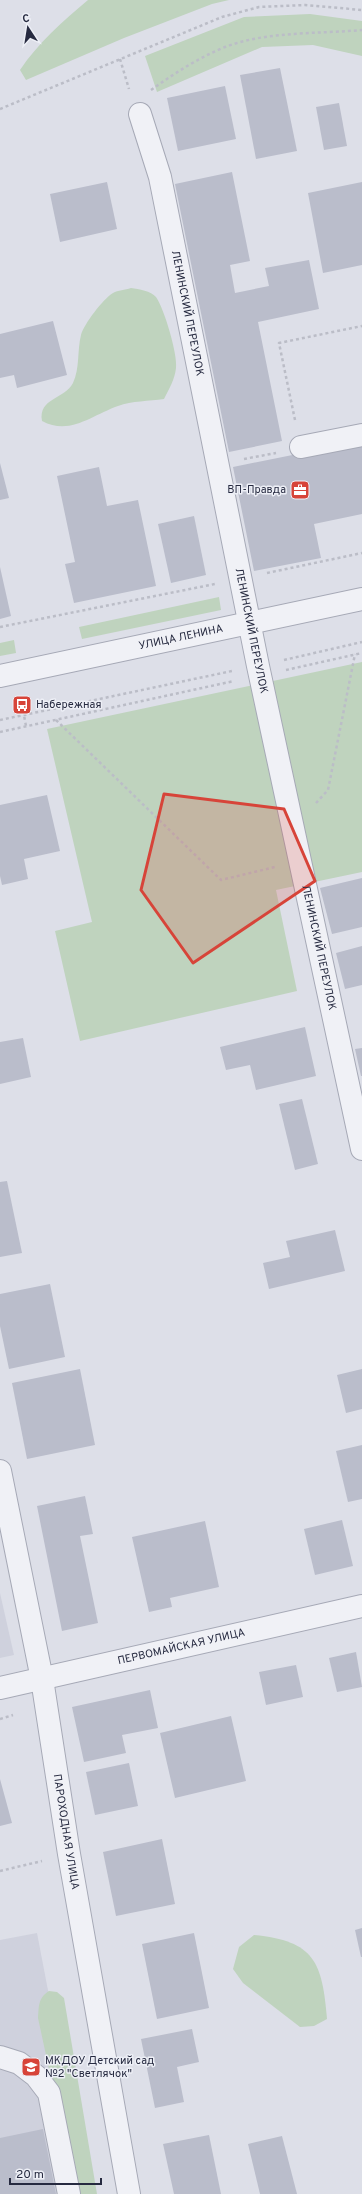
<svg xmlns="http://www.w3.org/2000/svg" width="362" height="2194" font-family="Overpass,sans-serif">
<style>
.built{fill:#cfd1dd}
.green{fill:#bfd3be}
.building{fill:#babdcb}
.lines{fill:none;stroke-linecap:round;stroke-linejoin:round}
.minor-casing{stroke:#a6a9b6;stroke-width:24}
.path{stroke:#bbbdc7;stroke-width:2.5;stroke-dasharray:3 3;stroke-linecap:butt}
.minor{stroke:#f0f1f6;stroke-width:22}
.marked{fill:#d74439;fill-opacity:0.2;stroke:#d74439;stroke-width:3;stroke-linejoin:round}
.labels{text-anchor:middle;dominant-baseline:central;stroke-width:3;stroke-linejoin:round;paint-order:stroke}
.street-label{font-size:11px;fill:#262a40;stroke:#edeff6}
.poi-label{font-size:11px;fill:#262a40;stroke:#edeff6;text-anchor:start}
</style>
<rect width="100%" height="100%" fill="#dddfe8"/>
<!-- built -->
<g class="built">
<path d="M 0,1593 L 14,1655 L 0,1658 Z"/>
<path d="M 37,1933 L 87,2194 L 0,2194 L 0,1940 Z"/>
</g>
<!-- green -->
<g class="green">
<path d="M 88,0 L 229,0 L 212,4 L 124,38 L 26,80 L 20,70 C 38,43 63,21 88,0 Z"/>
<path d="M 310,14 L 362,21 L 362,56 L 313,45 L 262,47 L 157,92 L 145,56 L 244,17 Z"/>
<path d="M 131,288 C 139,289 151,291 156,297 C 164,308 178,355 176,368 C 175,379 169,389 164,399 C 149,401 132,401 118,406 C 92,415 70,436 42,421 C 38,398 65,399 73,383 C 80,368 77,351 81,335 C 84,324 103,299 113,293 C 118,290 125,290 131,288 Z"/>
<path d="M 219,597 L 221,610 L 82,639 L 79,627 Z"/>
<path d="M 14,640 L 16,653 L 0,656 L 0,643 Z"/>
<path d="M 362,662 L 362,872 L 276,890 L 297,991 L 80,1041 L 55,931 L 92,922 L 47,729 Z"/>
<path d="M 254,1935 C 315,1941 322,1962 327,2019 L 314,2026 L 300,2027 L 243,1983 L 233,1969 L 239,1947 Z"/>
<path d="M 49,1991 L 57,1992 L 64,1998 L 97,2194 L 76,2194 L 38,2018 C 39,2006 38,1998 49,1991 Z"/>
</g>
<!-- building -->
<g class="building">
<path d="M 280,68 L 297,151 L 256,159 L 240,75 Z"/>
<path d="M 225,86 L 236,139 L 178,151 L 167,98 Z"/>
<path d="M 339,103 L 347,146 L 324,150 L 316,107 Z"/>
<path d="M 232,172 L 250,261 L 230,265 L 235,293 L 269,286 L 265,268 L 309,260 L 319,309 L 258,322 L 282,441 L 229,452 L 175,184 Z"/>
<path d="M 107,182 L 117,229 L 60,242 L 50,194 Z"/>
<path d="M 362,182 L 362,265 L 323,273 L 308,193 Z"/>
<path d="M 53,321 L 67,375 L 17,388 L 14,375 L 0,378 L 0,334 Z"/>
<path d="M 362,441 L 362,514 L 314,524 L 321,558 L 254,571 L 233,467 Z"/>
<path d="M 0,463 L 9,498 L 0,500 Z"/>
<path d="M 99,467 L 107,506 L 138,500 L 156,586 L 74,603 L 65,564 L 75,562 L 57,476 Z"/>
<path d="M 194,516 L 206,575 L 171,583 L 158,524 Z"/>
<path d="M 0,567 L 11,616 L 0,619 Z"/>
<path d="M 47,795 L 60,851 L 24,859 L 28,879 L 2,885 L 0,876 L 0,805 Z"/>
<path d="M 362,878 L 362,927 L 332,934 L 320,888 Z"/>
<path d="M 362,946 L 362,985 L 345,989 L 336,953 Z"/>
<path d="M 305,1027 L 316,1076 L 256,1090 L 250,1065 L 226,1070 L 220,1047 Z"/>
<path d="M 23,1038 L 31,1077 L 0,1084 L 0,1042 Z"/>
<path d="M 362,1048 L 362,1076 L 361,1076 L 355,1049 Z"/>
<path d="M 302,1099 L 318,1164 L 295,1170 L 279,1104 Z"/>
<path d="M 7,1181 L 22,1253 L 0,1257 L 0,1182 Z"/>
<path d="M 335,1230 L 345,1271 L 269,1289 L 263,1263 L 290,1257 L 286,1241 Z"/>
<path d="M 50,1284 L 65,1357 L 9,1369 L 0,1326 L 0,1294 Z"/>
<path d="M 80,1369 L 95,1445 L 27,1459 L 12,1383 Z"/>
<path d="M 362,1369 L 362,1409 L 346,1413 L 337,1375 Z"/>
<path d="M 362,1445 L 362,1499 L 348,1502 L 336,1451 Z"/>
<path d="M 85,1496 L 93,1534 L 80,1536 L 98,1623 L 62,1631 L 37,1506 Z"/>
<path d="M 342,1520 L 353,1566 L 315,1575 L 304,1529 Z"/>
<path d="M 205,1521 L 219,1587 L 170,1598 L 172,1607 L 149,1612 L 132,1537 Z"/>
<path d="M 356,1652 L 362,1687 L 337,1692 L 329,1658 Z"/>
<path d="M 296,1665 L 303,1697 L 266,1705 L 259,1672 Z"/>
<path d="M 150,1690 L 158,1728 L 122,1735 L 126,1753 L 84,1762 L 72,1707 Z"/>
<path d="M 231,1716 L 246,1781 L 175,1798 L 160,1733 Z"/>
<path d="M 129,1763 L 138,1806 L 95,1815 L 86,1772 Z"/>
<path d="M 0,1779 L 12,1823 L 0,1826 Z"/>
<path d="M 162,1839 L 175,1904 L 116,1916 L 103,1852 Z"/>
<path d="M 362,1928 L 362,1957 L 361,1957 L 355,1930 Z"/>
<path d="M 194,1933 L 209,2008 L 157,2019 L 142,1944 Z"/>
<path d="M 192,2029 L 199,2062 L 177,2067 L 184,2102 L 155,2108 L 141,2039 Z"/>
<path d="M 43,2129 L 56,2194 L 0,2194 L 0,2138 Z"/>
<path d="M 209,2135 L 221,2194 L 174,2194 L 163,2144 Z"/>
<path d="M 282,2136 L 297,2194 L 260,2194 L 248,2144 Z"/>
</g>
<g class="lines">
<defs>
<g id="minor">
<path id="s1" d="M 140,114 L 160,177 L 258,666 L 362,1149"/>
<path d="M 301,447 L 362,435"/>
<path id="s2" d="M 0,676 L 362,599"/>
<path id="s3" d="M 0,1471 L 42,1679 L 69,1854 L 129,2194"/>
<path id="s4" d="M 0,1688 L 362,1606"/>
<path d="M 0,2057 L 19,2063 L 36,2076 L 49,2093 L 69,2194"/>
</g>
</defs>
<!-- minor casing -->
<use href="#minor" class="minor-casing"/>
<!-- path -->
<g class="path">
<path d="M 120,59 L 129,89"/>
<path d="M 151,90 C 175,73 198,58 225,47 C 267,31 318,34 362,30"/>
<path d="M 0,109 L 222,17 L 259,7 L 305,5 L 362,10"/>
<path d="M 295,420 L 279,343 L 362,326"/>
<path d="M 244,459 L 276,453"/>
<path d="M 267,573 L 362,553"/>
<path d="M 0,627 L 215,584"/>
<path d="M 284,660 L 362,642"/>
<path d="M 286,670 L 362,653"/>
<path d="M 22,705 L 26,726"/>
<path d="M 0,720 L 232,671"/>
<path d="M 56,720 L 221,880 L 275,867"/>
<path d="M 0,732 L 234,681"/>
<path d="M 316,803 L 328,790 L 355,654"/>
<path d="M 0,1719 L 13,1715"/>
<path d="M 0,1871 L 42,1861"/>
</g>
<!-- minor -->
<use href="#minor" class="minor"/>
</g>
<!-- marked area -->
<path class="marked" d="M 164,794 L 284,809 L 315,881 L 193,963 L 141,890 Z"/>
<!-- icons -->
<defs>
<symbol id="office-square" viewBox="-11 -11 22 22"><rect x="-9" y="-9" width="18" height="18" rx="4" fill="#d74439" stroke="#edeff6"/><path d="M-6-3h4V-5.5h4V-3h4V5H-6ZM-1-4.5V-3h2v-1.5ZM-6 0V1H6V0Z" fill="#fff"/></symbol>
<symbol id="bus-square" viewBox="-11 -11 22 22"><rect x="-9" y="-9" width="18" height="18" rx="4" fill="#d74439" stroke="#edeff6"/><path d="M-5-6H5V4H4V6H2V4H-2V6H-4V4H-5ZM-3.5-4V0h7V-4ZM-3.5 1.2v1.5H-2V1.2ZM2 1.2v1.5H3.5V1.2Z" fill="#fff"/></symbol>
<symbol id="school-square" viewBox="-11 -11 22 22"><rect x="-9" y="-9" width="18" height="18" rx="4" fill="#d74439" stroke="#edeff6"/><path d="M0-5L7-2L0 1L-7-2ZM-4 1L0 2.5L4 1V4Q0 6-4 4Z" fill="#fff"/></symbol>
</defs>
<g fill-rule="evenodd">
<use href="#office-square" x="289" y="479" width="22" height="22"/>
<use href="#bus-square" x="11" y="694" width="22" height="22"/>
<use href="#school-square" x="20" y="2056" width="22" height="22"/>
</g>
<g class="labels">
<!-- street labels -->
<g class="street-label">
<text stroke="none"><textPath href="#s1" startOffset="205">ЛЕНИНСКИЙ ПЕРЕУЛОК</textPath></text>
<text stroke="none"><textPath href="#s1" startOffset="529">ЛЕНИНСКИЙ ПЕРЕУЛОК</textPath></text>
<text stroke="none"><textPath href="#s2" startOffset="185">УЛИЦА ЛЕНИНА</textPath></text>
<text stroke="none"><textPath href="#s1" startOffset="853">ЛЕНИНСКИЙ ПЕРЕУЛОК</textPath></text>
<text stroke="none"><textPath href="#s4" startOffset="186">ПЕРВОМАЙСКАЯ УЛИЦА</textPath></text>
<text stroke="none"><textPath href="#s3" startOffset="367">ПАРОХОДНАЯ УЛИЦА</textPath></text>
</g>
<!-- poi labels -->
<g class="poi-label">
<text x="286" y="490" text-anchor="end">ВП-Правда</text>
<text x="36" y="705">Набережная</text>
<text x="45" y="2061">МКДОУ Детский сад<tspan x="45" dy="13">№2 "Светлячок"</tspan></text>
</g>
</g>
<!-- north arrow -->
<g transform="translate(28 28) rotate(348)" stroke="#edeff6" stroke-width="3" paint-order="stroke">
<path d="M0-3L7 15L0 10L-7 15Z" fill="#262a40"/>
<text y="-6" font-size="11" font-weight="bold" text-anchor="middle" fill="#262a40">С</text>
</g>
<!-- scale -->
<path d="M10 2178v6h91v-6" fill="none" stroke="#262a40" stroke-width="2"/>
<text x="16" y="2178" font-size="12" fill="#262a40" stroke="#edeff6" stroke-width="3" paint-order="stroke">20 m</text>
</svg>
